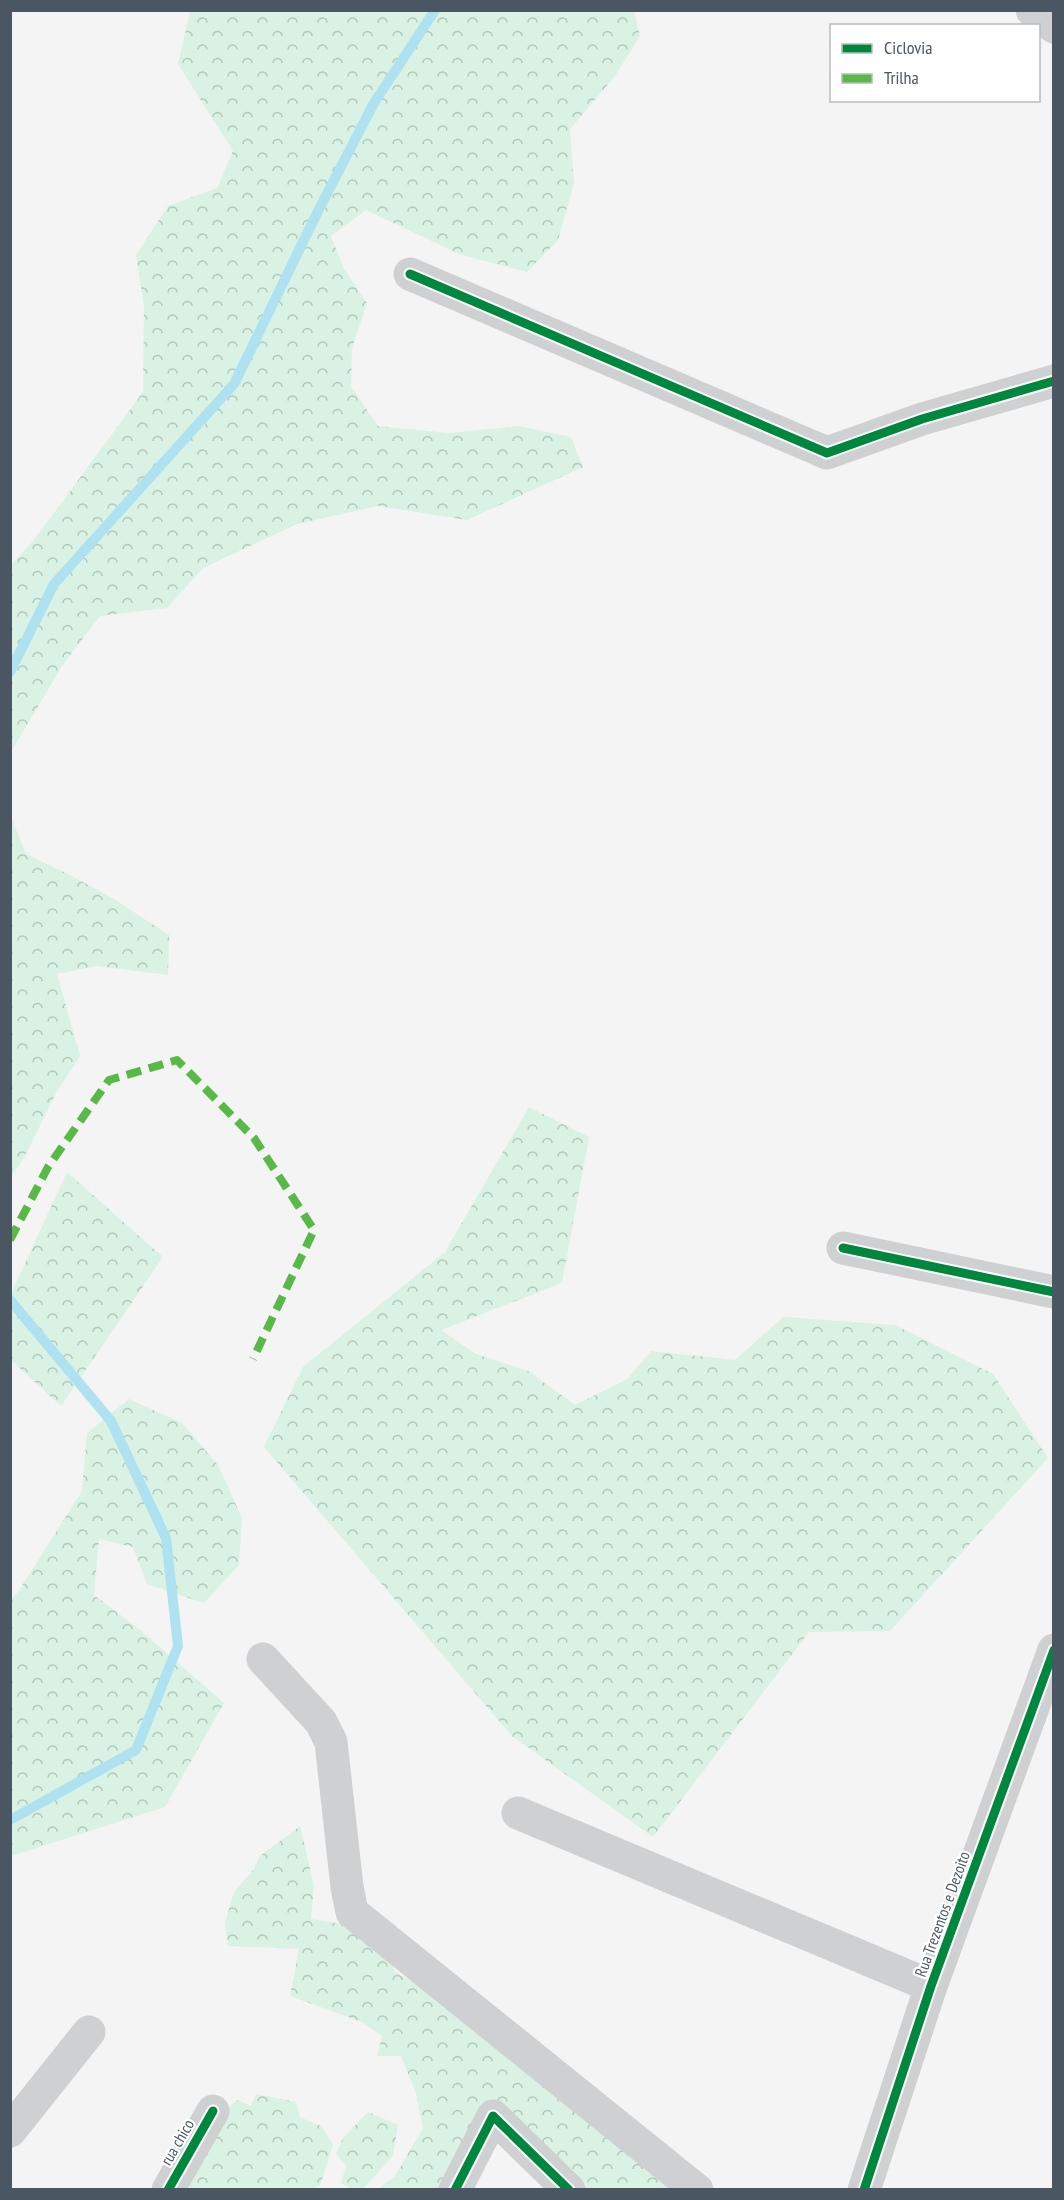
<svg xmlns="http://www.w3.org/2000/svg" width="1064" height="2200" font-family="'PT Sans Narrow',sans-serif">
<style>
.forest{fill:url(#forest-crowns)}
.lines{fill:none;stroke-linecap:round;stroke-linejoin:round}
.stream{stroke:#aee2f0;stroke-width:10}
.minor{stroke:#ced0d2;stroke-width:33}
.quiet{stroke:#58b947;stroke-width:8;stroke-dasharray:15 8;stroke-linecap:butt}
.cycleway-casing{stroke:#fff;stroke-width:13}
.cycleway{stroke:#00873e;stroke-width:9}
.labels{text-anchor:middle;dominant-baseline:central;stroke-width:4.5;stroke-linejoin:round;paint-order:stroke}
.street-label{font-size:16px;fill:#4a5661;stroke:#fff}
</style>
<defs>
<pattern id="forest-crowns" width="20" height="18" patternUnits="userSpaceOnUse" patternTransform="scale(1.5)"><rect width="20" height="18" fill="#d9f2e3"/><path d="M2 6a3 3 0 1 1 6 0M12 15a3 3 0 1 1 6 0" fill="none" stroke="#b2c7bb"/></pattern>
</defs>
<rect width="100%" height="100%" fill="#f4f4f4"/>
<!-- forest -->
<g class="forest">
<path d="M 190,11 L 634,11 L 640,36 L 615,76 L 570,129 L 574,183 L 558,240 L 527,272 L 459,254 L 366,210 L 331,236 L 344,269 L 367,303 L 352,348 L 351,386 L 378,426 L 449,433 L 519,426 L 571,437 L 583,467 L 467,520 L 378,506 L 297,524 L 203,568 L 167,608 L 100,616 L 62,666 L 12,750 L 11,759 L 11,565 L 34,540 L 143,392 L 144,306 L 136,255 L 168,206 L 217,188 L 233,151 L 178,64 Z"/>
<path d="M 11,817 L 26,854 L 68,874 L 114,899 L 169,935 L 168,975 L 97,966 L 57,974 L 80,1056 L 56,1093 L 26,1154 L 11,1178 Z"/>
<path d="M 529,1107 L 589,1137 L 562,1283 L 441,1330 L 476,1354 L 528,1371 L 575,1405 L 627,1379 L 651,1351 L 735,1360 L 783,1317 L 895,1325 L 993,1374 L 1048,1458 L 890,1631 L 809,1632 L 653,1837 L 512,1736 L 264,1447 L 303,1367 L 445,1252 Z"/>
<path d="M 67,1172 L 163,1257 L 61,1406 L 11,1360 L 11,1294 Z"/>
<path d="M 129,1399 L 182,1423 L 218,1465 L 242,1518 L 239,1565 L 204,1603 L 147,1584 L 133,1547 L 99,1539 L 94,1595 L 139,1629 L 224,1703 L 165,1807 L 11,1856 L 11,1599 L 18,1592 L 82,1491 L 87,1433 Z"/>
<path d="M 300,1826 L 314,1886 L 311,1919 L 350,1925 L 385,1949 L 395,1972 L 456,2006 L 695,2189 L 581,2189 L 492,2103 L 443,2189 L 379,2189 L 395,2176 L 423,2128 L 416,2093 L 401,2056 L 377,2056 L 382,2036 L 362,2022 L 290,1996 L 299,1949 L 228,1946 L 225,1923 L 234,1892 L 253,1870 L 260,1856 Z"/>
<path d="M 256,2094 L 296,2102 L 300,2117 L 321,2126 L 333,2145 L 320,2186 L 311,2189 L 179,2190 L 231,2105 L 238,2100 L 251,2106 Z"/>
<path d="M 368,2112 L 398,2125 L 393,2156 L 363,2189 L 352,2189 L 341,2183 L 346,2166 L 336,2154 L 343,2138 Z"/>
</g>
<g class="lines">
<!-- stream -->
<g class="stream">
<path d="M 10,672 L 54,584 L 234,384 L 319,209 L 374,103 L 435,10"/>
<path d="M 10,1300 L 111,1421 L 166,1538 L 178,1646 L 136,1750 L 10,1820"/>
</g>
<!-- minor -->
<g class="minor">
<path d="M 1032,10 L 1054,27"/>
<path d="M 410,274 L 827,453 L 922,419 L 1054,381"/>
<path d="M 843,1248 L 1054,1292"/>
<path d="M 263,1659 L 321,1722 L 331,1742 L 347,1887 L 352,1912 L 697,2190"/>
<path d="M 518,1813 L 931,1986"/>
<path d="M 10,2131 L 89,2032"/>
<path d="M 168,2190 L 213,2111"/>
<path d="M 455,2190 L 493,2116 L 569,2190"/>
<path d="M 864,2190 L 931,1986 L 1054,1650"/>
</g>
<!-- quiet -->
<path class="quiet" d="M 10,1240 L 48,1167 L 109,1080 L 177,1060 L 254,1138 L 314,1230 L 253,1359"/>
<defs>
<g id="cycleway">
<path d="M 410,274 L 827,453 L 922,419 L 1054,381"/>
<path d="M 843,1248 L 1054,1292"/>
<path d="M 168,2190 L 213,2111"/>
<path d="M 455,2190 L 493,2116 L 569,2190"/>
<path d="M 864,2190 L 931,1986 L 1054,1650"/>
</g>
</defs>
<!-- cycleway casing -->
<use href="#cycleway" class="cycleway-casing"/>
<!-- cycleway -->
<use href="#cycleway" class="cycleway"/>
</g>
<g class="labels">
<!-- street labels -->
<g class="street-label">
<text transform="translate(942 1914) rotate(-70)">Rua Trezentos e Dezoito</text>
<text transform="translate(177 2142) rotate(-60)">rua chico</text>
</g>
</g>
<!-- border -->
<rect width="1064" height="2200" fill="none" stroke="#4a5661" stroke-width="24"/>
<!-- legend -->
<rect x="830" y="24" width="210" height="78" fill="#ffffff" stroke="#b7bbc0" stroke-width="1.5"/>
<rect x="842" y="44" width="30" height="9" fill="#00873e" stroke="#b7bbc0" stroke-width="1.5"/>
<text x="884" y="54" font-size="18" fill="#4a5661">Ciclovia</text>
<rect x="842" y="74" width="30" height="9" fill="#58b947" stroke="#b7bbc0" stroke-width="1.5"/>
<text x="884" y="84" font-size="18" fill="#4a5661">Trilha</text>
</svg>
